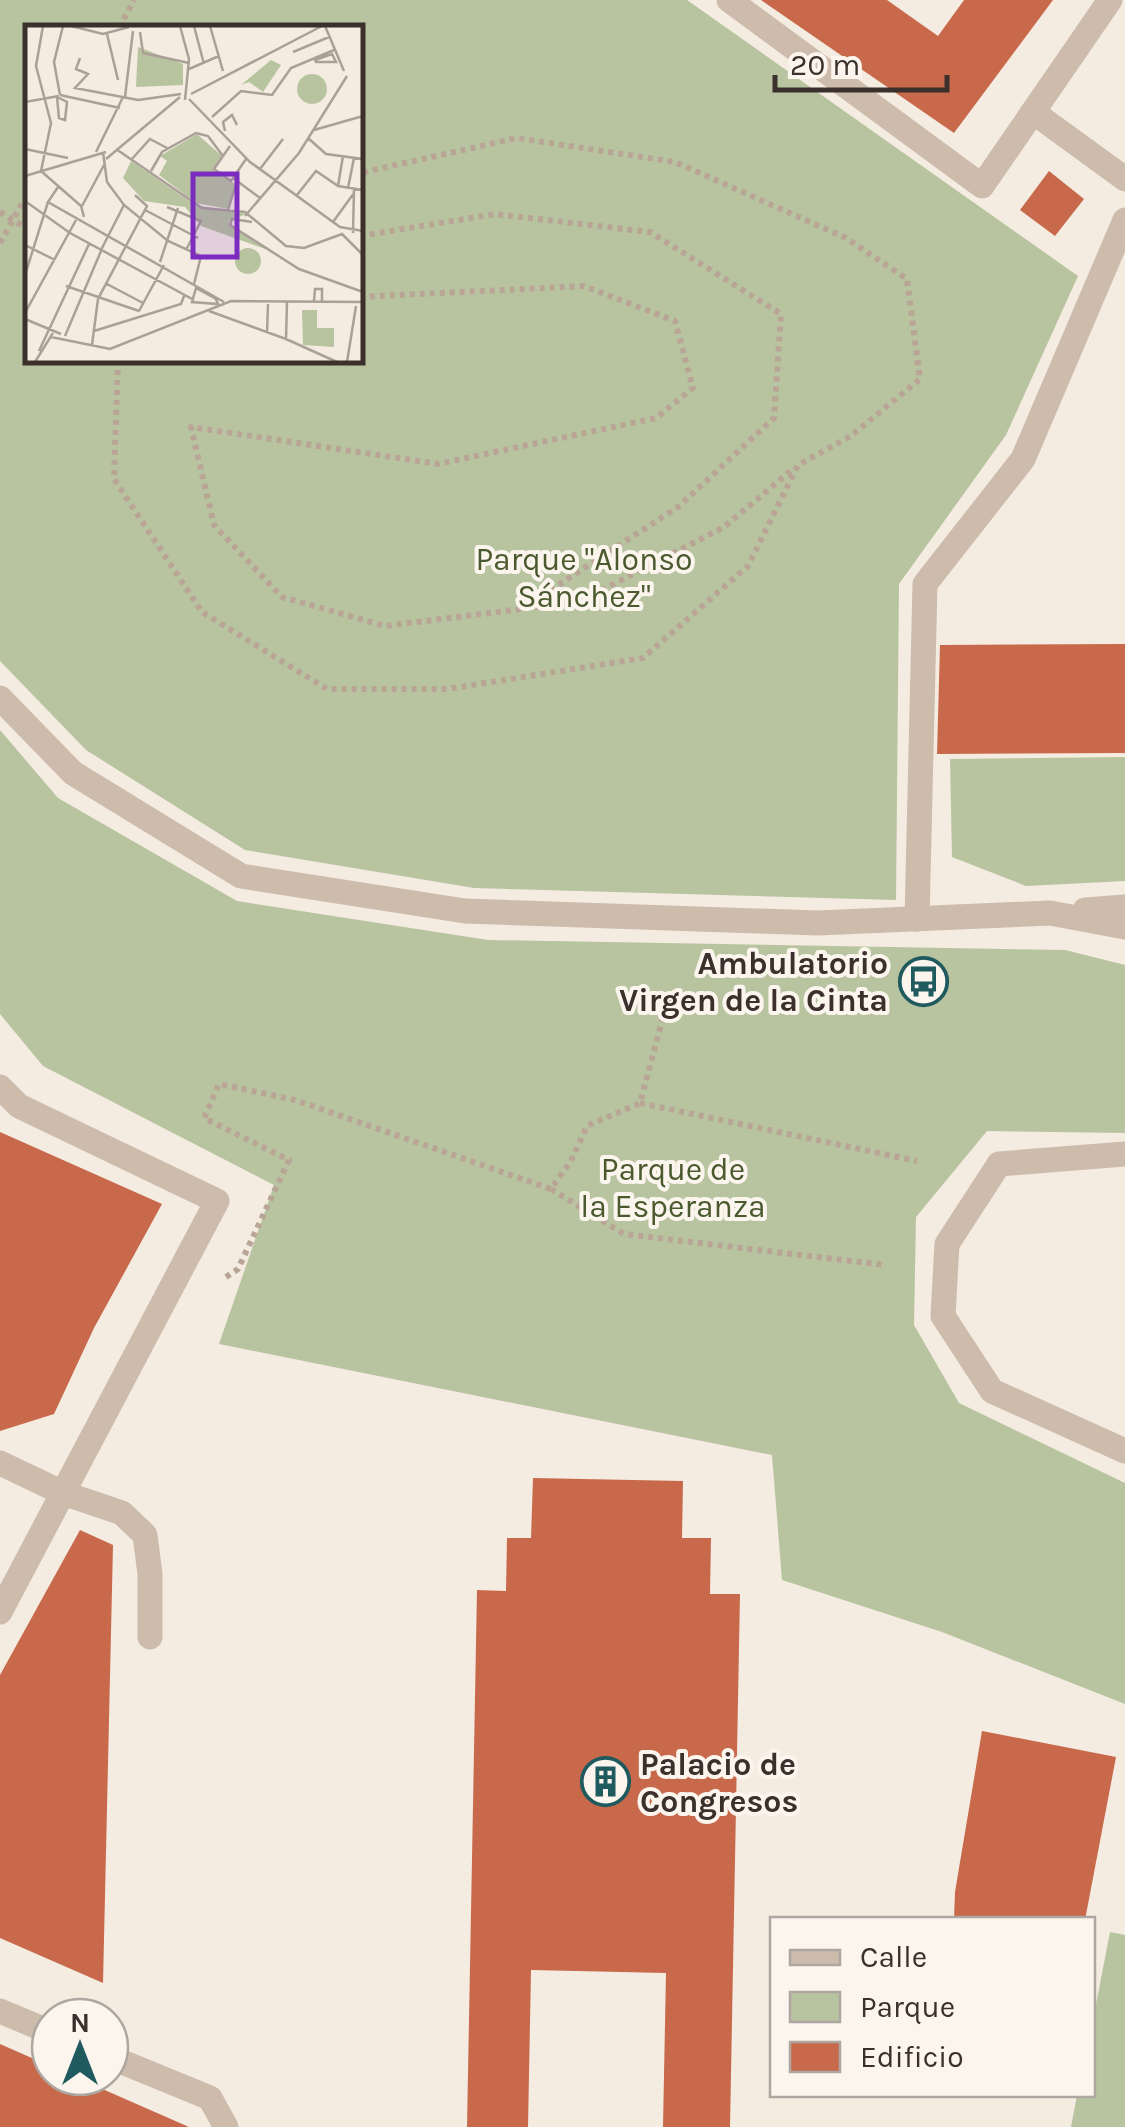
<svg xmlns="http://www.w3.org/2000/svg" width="1125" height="2127" font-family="Karla,sans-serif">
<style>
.green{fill:#b8c4a0;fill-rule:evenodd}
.building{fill:#c8694b}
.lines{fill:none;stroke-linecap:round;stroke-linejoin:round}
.path{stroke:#b9a596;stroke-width:6;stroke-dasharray:5 5;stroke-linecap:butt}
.minor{stroke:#cdbbac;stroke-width:25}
.path-bridge{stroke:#b9a596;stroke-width:6;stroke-dasharray:5 5;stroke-linecap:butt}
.labels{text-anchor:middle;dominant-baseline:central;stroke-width:8;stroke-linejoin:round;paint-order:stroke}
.park-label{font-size:32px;fill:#4a5a2e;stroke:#fbf5ee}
.poi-label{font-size:32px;font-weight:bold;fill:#3b302b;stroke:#fbf5ee;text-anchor:end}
.inset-road{fill:none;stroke:#aaa098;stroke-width:2.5}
.view{fill:#7b2cbf;fill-opacity:0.15;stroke:#7b2cbf;stroke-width:5}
.inset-edge{fill:none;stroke:#3b302b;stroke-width:5}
</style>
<rect width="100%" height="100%" fill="#f4ebe1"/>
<!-- green -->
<g class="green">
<path d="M 0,0 L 687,0 L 1078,276 L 1006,435 L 899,584 L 896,900 L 474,888 L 245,850 L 86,750 L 0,661 ZM 28,28 L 360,28 L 360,360 L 28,360 Z"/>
<path d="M 0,730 L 58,798 L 237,901 L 488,940 L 1065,950 L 1125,965 L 1125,1133 L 987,1131 L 916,1217 L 914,1325 L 959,1403 L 1125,1483 L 1125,1704 L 942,1632 L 782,1580 L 772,1455 L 219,1344 L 274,1185 L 43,1066 L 0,1014 Z"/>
<path d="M 1125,757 L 1125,881 L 1026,886 L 952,857 L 950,759 Z"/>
<path d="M 1110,1932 L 1125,1935 L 1125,2127 L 1071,2127 L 1077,2095 L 1092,2094 L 1093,2020 Z"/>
</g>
<!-- building -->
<g class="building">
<path d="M 761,0 L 887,0 L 938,36 L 964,0 L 1053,0 L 954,133 Z"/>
<path d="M 1049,171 L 1084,199 L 1055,236 L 1020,210 Z"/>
<path d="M 1125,644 L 1125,753 L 937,754 L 940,645 Z"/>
<path d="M 0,1132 L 162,1204 L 94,1328 L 54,1414 L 0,1431 Z"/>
<path d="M 533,1478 L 683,1481 L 682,1538 L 711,1538 L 710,1594 L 740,1594 L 730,2127 L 663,2127 L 666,1973 L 531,1970 L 528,2127 L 467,2127 L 477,1590 L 506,1591 L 507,1538 L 531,1538 Z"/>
<path d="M 80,1530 L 113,1545 L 103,1983 L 0,1938 L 0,1675 Z"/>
<path d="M 982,1731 L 1116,1757 L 1085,1920 L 954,1920 L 955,1892 Z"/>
<path d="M 0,2044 L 50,2066 L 50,2077 L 75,2077 L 189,2127 L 0,2127 Z"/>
</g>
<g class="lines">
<!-- path -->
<g class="path">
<path d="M 119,28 L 134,0"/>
<path d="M 360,236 L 495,214 L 650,232 L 781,314 L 774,418 L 678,507 L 521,609 L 385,626 L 282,597 L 214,525 L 191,427 L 438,464 L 656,418 L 693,388 L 675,321 L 584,286 L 360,297"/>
<path d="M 0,243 L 28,193"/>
<path d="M 118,360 L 114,479 L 202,612 L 327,689 L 447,689 L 643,658 L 748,566 L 798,465 L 851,436 L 920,379 L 907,279 L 846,238 L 675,162 L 517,138 L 360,173"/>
<path d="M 525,608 L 575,604 L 724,527 L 793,469"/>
<path d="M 640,1103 L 917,1161"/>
<path d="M 551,1189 L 624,1234 L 885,1265"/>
<path d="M 226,1277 L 238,1269 L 289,1160 L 204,1118 L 219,1084 L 295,1100 L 551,1189 L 571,1161 L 587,1126 L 640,1103 L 669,995"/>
</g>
<!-- minor -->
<g class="minor">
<path d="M 729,0 L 982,186 L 1110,0"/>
<path d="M 1033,112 L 1125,179"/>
<path d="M 0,698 L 73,773 L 241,876 L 465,911 L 818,923 L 1050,913 L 1125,927"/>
<path d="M 1085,910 L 1125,907"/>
<path d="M 917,919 L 925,584 L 1023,459 L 1125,220"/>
<path d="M 0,1087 L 19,1106 L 217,1201 L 0,1612"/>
<path d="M 1125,1154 L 999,1164 L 947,1244 L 943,1316 L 992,1391 L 1125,1451"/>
<path d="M 0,1463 L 63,1493 L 122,1513 L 145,1535 L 150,1574 L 150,1637"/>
<path d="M 0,2011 L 50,2032"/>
<path d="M 110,2057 L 210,2098 L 226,2127"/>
</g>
<!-- path-bridge -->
<path class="path-bridge" d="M 0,212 L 28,229"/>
</g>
<!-- icons -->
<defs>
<symbol id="bus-ring" viewBox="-11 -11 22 22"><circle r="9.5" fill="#fbf5ee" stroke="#1f5a5e" stroke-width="1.5"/><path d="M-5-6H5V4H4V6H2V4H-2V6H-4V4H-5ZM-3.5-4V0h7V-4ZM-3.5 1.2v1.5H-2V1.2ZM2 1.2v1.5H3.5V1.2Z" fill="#1f5a5e"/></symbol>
<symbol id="building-ring" viewBox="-11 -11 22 22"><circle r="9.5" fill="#fbf5ee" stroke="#1f5a5e" stroke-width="1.5"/><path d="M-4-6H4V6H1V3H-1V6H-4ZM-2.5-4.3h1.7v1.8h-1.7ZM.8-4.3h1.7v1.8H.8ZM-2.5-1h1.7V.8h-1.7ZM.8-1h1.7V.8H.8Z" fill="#1f5a5e"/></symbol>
</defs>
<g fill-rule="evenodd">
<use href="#bus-ring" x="896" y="954" width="55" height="55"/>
<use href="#building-ring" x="578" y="1754" width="55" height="55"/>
</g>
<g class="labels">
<!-- park labels -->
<g class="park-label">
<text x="584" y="559">Parque "Alonso<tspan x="584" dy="37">Sánchez"</tspan></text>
<text x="673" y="1169">Parque de<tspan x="673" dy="37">la Esperanza</tspan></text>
</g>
<!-- poi labels -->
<g class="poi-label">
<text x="888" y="963">Ambulatorio<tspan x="888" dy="37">Virgen de la Cinta</tspan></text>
<text x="640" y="1764" text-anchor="start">Palacio de<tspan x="640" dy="37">Congresos</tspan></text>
</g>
</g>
<!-- overview -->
<g transform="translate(25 25)">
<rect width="338" height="338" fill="#f4ebe1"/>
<path d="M 113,22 L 158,39 L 158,60 L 111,62 ZM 246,35 L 256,40 L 238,67 L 224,57 L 216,60 ZM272 64a15 15 0 1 1 30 0a15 15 0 1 1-30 0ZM 172,109 L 197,131 L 188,144 L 210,159 L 203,184 L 171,178 L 134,150 L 142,136 L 135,131 ZM 106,136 L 170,180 L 221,189 L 203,197 L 243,225 L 176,201 L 160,182 L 119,176 L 98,153 ZM210 236a13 13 0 1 1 26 0a13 13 0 1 1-26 0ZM 277,285 L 292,285 L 292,303 L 309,303 L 309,322 L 278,320 Z" fill="#b8c4a0"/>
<path class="inset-road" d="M 46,1 L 78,9 L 104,2M 155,1 L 164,34 L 160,75M 169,1 L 179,39M 185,1 L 198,46M 300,1 L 319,46M 115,7 L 118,28 L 164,38M 82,9 L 93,55M 268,27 L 304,12M 307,29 L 311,37 L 291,37 L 290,35 ZM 55,33 L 51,44 L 63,49 L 50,63 L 113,75 L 156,69M 164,44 L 194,31M 166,69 L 297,1M 35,70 L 29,37 L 38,1M 35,70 L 95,83M 32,72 L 42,77 L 40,95 L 34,93 ZM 100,72 L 108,6M 164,74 L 225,137 L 315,202 L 338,206M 0,77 L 34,71M 187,92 L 216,66 L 247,70 L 266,43 L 309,25M 289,105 L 338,91M 200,106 L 198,97 L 207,90 L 212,100M 283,113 L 301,129 L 338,134M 205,121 L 189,144 L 206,156 L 221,134M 0,124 L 43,133M 91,124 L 177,183 L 220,187 L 261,221 L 279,223 L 317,209 L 338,230M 71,127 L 98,72M 78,127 L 82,157 L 99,180 L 143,216 L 176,231 L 169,259M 81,134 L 155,72M 106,135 L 125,114 L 142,123M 235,144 L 258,114M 16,146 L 26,98 L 11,41 L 18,1M 16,146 L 56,181 L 59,192M 126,146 L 137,127 L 171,108 L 183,111 L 198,131M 0,151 L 81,127M 208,153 L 235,173M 313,161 L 318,131M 33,162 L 23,177 L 199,277M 323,163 L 329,133M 272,170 L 291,146 L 313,161 L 338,165M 0,176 L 45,208 L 169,275M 57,181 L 79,140M 142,182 L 176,196 L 161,225M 120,185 L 173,213M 203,185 L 212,156M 220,191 L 274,128 L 322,51M 227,197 L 207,194 L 205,200 L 274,244 L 338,267M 308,197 L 329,168M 328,208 L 329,164M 0,220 L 30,235M 76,225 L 99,180M 135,237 L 153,183M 0,250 L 23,177M 80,258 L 118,278M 41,261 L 114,286M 171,263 L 191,274 L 193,279 L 167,277 ZM 289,276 L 290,264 L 297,264 L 297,277M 114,286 L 139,240M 184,286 L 261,314M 0,288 L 51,195M 0,294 L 36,309M 69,306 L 156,279 L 159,271M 242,309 L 243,279M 40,311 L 76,226M 26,312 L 85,324 L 206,276 L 338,277M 261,314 L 312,337M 261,314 L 262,277M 67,320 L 73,274 L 122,181 L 110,170M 14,326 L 64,219M 10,337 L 28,308M 322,337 L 331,281"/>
<path class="view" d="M 168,149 L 212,149 L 212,232 L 168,232 Z"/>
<rect width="338" height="338" class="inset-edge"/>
</g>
<!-- legend -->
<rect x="770" y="1917" width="325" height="180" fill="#fbf5ee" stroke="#aea6a0" stroke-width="2.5"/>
<rect x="790" y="1950" width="50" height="15" fill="#cdbbac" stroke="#aea6a0" stroke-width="2.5"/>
<text x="860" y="1967" font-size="30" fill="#3b302b">Calle</text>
<rect x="790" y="1992" width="50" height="30" fill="#b8c4a0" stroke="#aea6a0" stroke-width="2.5"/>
<text x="860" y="2017" font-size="30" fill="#3b302b">Parque</text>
<rect x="790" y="2042" width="50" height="30" fill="#c8694b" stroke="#aea6a0" stroke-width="2.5"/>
<text x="860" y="2067" font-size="30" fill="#3b302b">Edificio</text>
<!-- north arrow -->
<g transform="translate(80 2047)"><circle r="48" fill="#fbf5ee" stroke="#aea6a0" stroke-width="2.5"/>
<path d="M0-8L18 38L0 25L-18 38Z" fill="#1f5a5e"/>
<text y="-15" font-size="28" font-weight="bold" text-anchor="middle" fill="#3b302b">N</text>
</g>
<!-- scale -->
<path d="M775 75v15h172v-15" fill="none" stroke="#3b302b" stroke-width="5"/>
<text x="790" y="75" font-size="30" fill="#3b302b" stroke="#fbf5ee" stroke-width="8" paint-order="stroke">20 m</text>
</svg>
